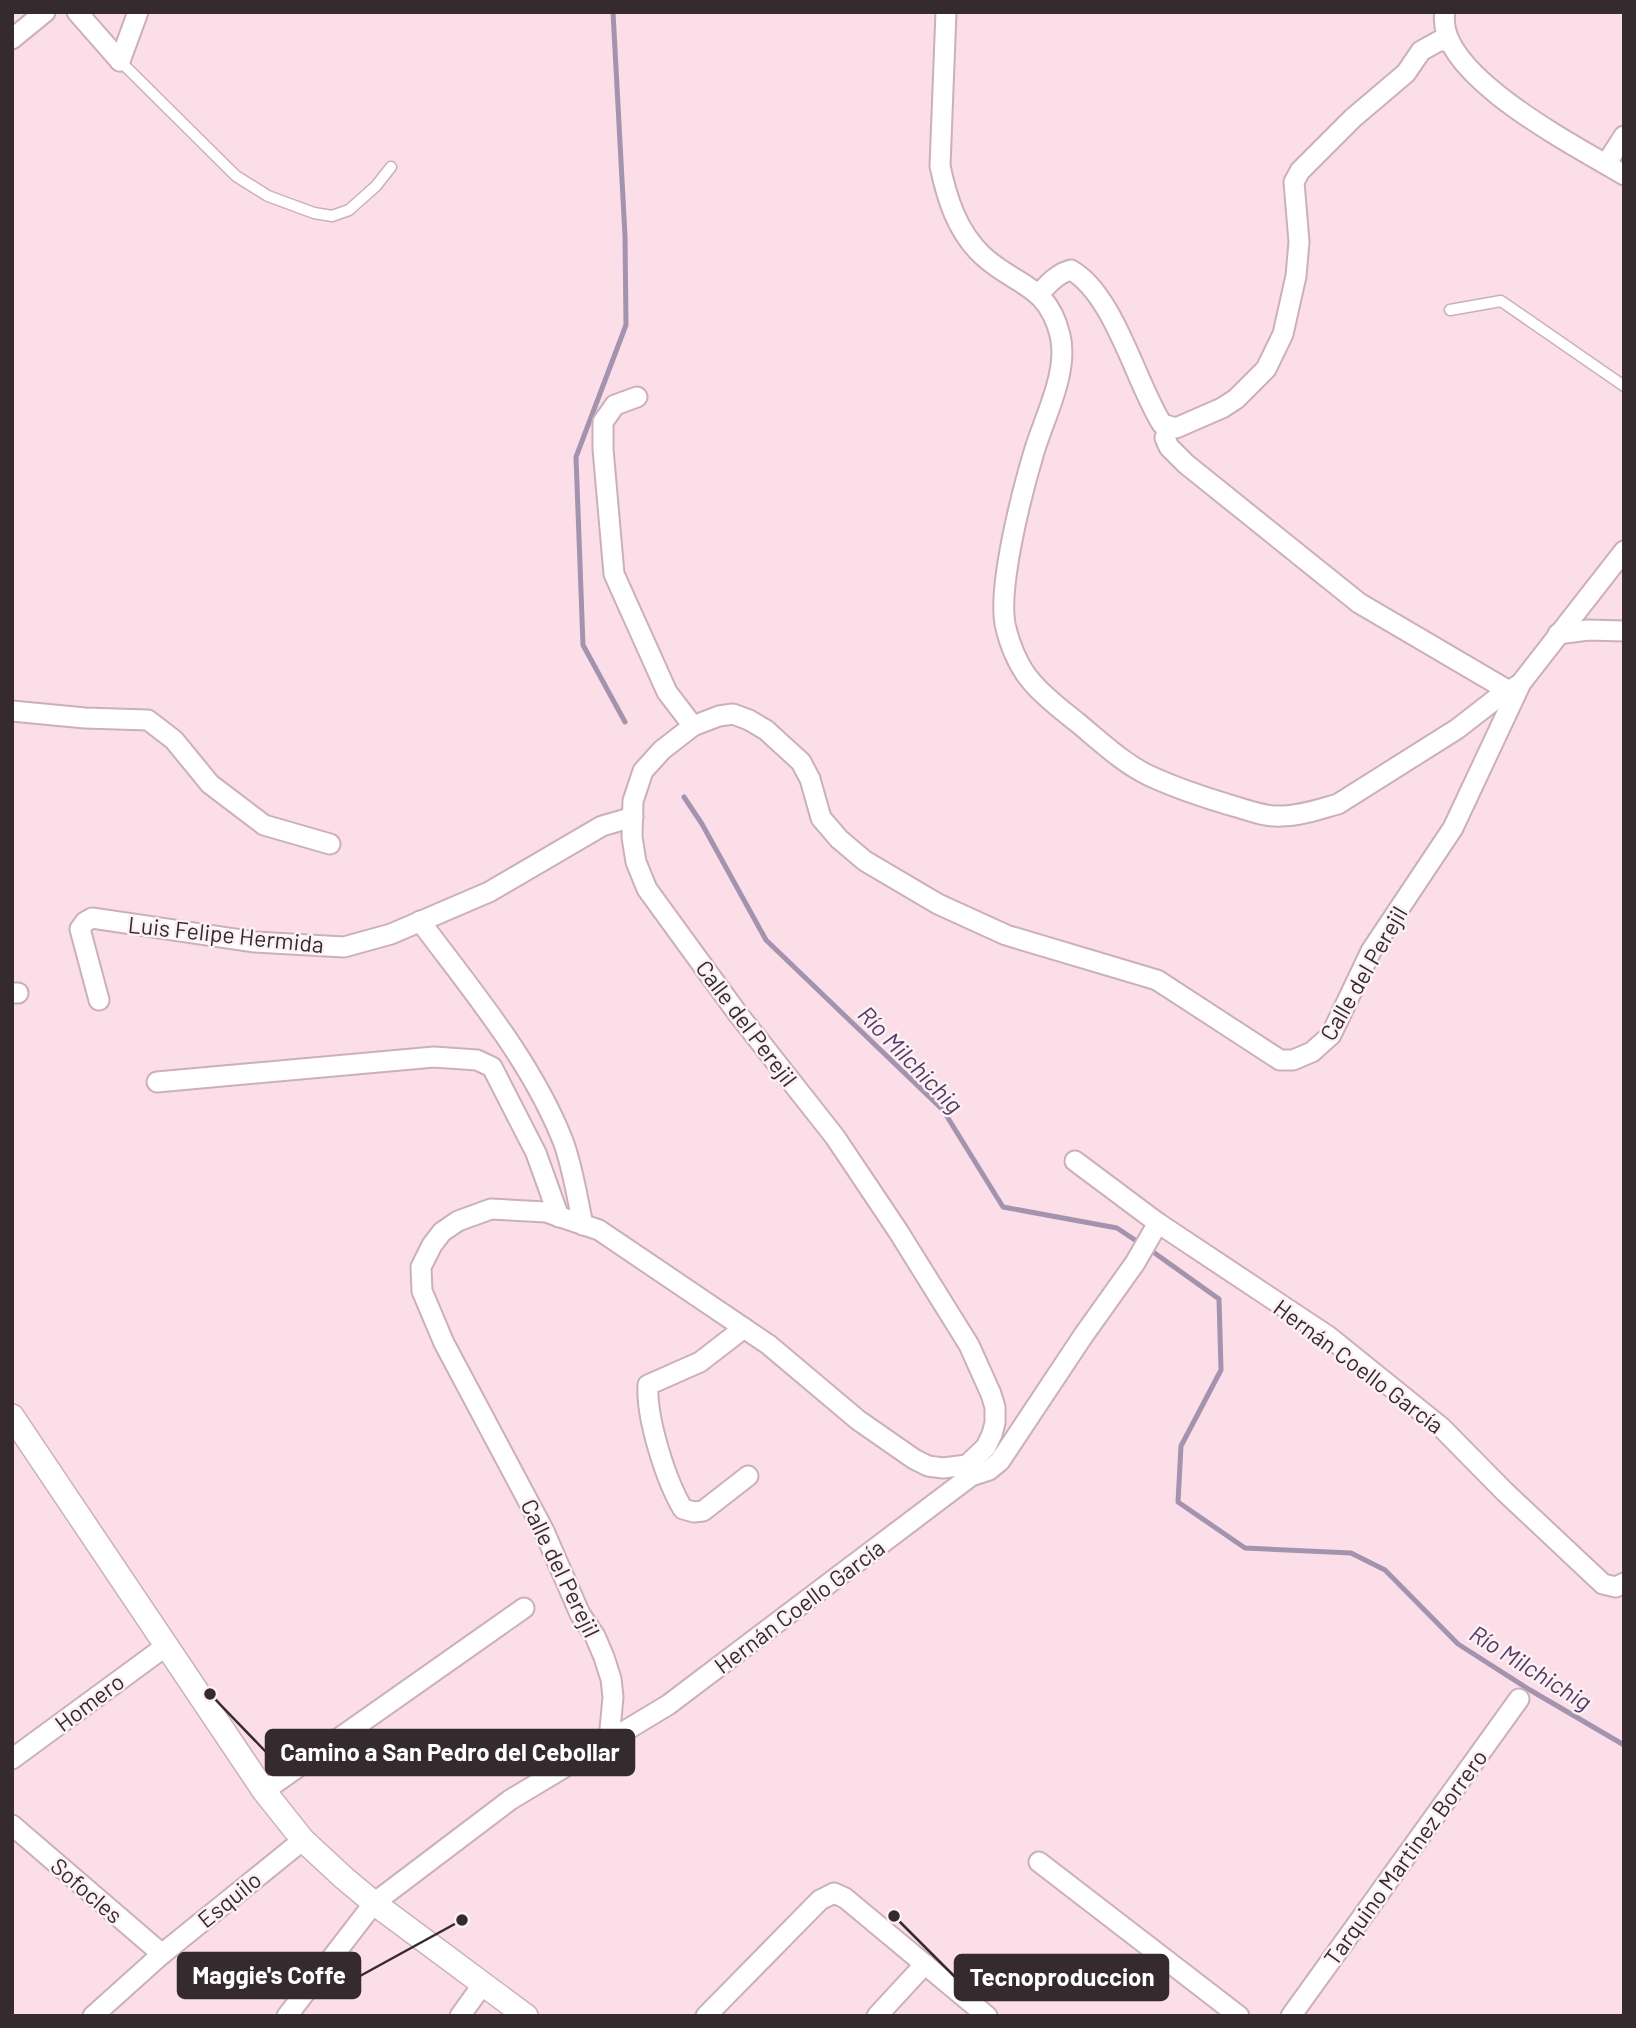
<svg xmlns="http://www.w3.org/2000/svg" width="1636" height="2028" font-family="Barlow,sans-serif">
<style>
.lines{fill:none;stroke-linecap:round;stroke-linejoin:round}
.stream{stroke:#a493af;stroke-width:5}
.service-casing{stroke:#ccb0b9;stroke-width:13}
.minor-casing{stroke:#ccb0b9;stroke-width:23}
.tertiary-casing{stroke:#ccb0b9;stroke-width:26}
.service{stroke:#fff;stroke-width:10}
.minor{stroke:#fff;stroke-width:19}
.tertiary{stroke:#fff;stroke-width:23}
.labels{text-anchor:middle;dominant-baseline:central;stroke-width:5;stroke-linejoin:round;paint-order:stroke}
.street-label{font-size:23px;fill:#352a2d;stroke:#fcf1f4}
.water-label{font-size:24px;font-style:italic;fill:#543a64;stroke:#fcf1f4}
.leader{fill:none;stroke:#352a2d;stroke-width:2.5}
.callout-dot{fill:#352a2d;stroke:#fcf1f4;stroke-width:2.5}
.callout{fill:#352a2d;stroke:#352a2d;stroke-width:2.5}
.callout-label{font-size:24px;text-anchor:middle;font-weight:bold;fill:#fff}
</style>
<rect width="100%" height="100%" fill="#fbdee7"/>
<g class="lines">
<!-- stream -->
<g class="stream">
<path d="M 613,12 L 625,236 L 626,325 L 576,457 L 583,645 L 625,722"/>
<path d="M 684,797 L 702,824 L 766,940 L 943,1110 L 1003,1207 L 1117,1228 L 1141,1244"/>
<path d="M 1149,1249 L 1219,1299 L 1221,1370 L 1181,1446 L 1178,1502 L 1245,1548 L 1351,1553 L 1385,1570 L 1458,1644 L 1530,1690 L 1624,1745"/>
</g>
<defs>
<g id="service">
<path d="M 120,61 L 236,176 L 268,196 L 314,213 L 332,216 L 349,210 L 376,186 L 391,167"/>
<path d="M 1450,310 L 1501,301 L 1624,386"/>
</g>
<g id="minor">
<path d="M 77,12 L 120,61"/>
<path d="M 946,12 L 940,166 C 947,199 957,231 982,255 C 1016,287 1047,283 1060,335 C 1069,372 1044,418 1034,452 C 1022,492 998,585 1005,624 C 1009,643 1018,666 1031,681 C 1044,697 1062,710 1078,723 C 1101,742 1124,764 1150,776 C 1180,790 1209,799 1240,808 C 1253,812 1267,817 1281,816 C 1300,816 1320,809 1338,804 L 1457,729 L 1497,698 L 1520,684"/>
<path d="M 1445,12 C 1433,74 1578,147 1624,175"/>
<path d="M 12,39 L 45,12"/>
<path d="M 120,61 L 138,12"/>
<path d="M 1606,164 L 1624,136"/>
<path d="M 1039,294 C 1048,284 1058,273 1071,270 C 1114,294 1136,383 1162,424 L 1176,428 L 1222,408 L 1236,399 L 1266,369 L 1283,334 L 1296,276 L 1299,242 L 1294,182 L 1300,171 L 1353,118 L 1406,73 L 1421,51 L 1439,41 L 1447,41"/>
<path d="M 637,397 L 615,405 L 603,422 L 603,449 L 614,574 L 667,692 L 693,726"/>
<path d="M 1168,428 L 1165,438 L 1169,447 L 1186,464 L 1359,603 L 1509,691"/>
<path d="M 1558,634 L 1588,630 L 1624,631"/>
<path d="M 12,711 L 85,718 L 148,720 L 174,740 L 210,784 L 264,825 L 330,844"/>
<path d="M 420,921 C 472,991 531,1060 563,1141 C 573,1168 577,1197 583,1225"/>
<path d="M 12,993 L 18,993"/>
<path d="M 99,1000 L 80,929 L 85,922 L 92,918 L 255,942 L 344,947 L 391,934 L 489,892 L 602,826 L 633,817"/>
<path d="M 157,1082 L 434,1057 L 477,1060 L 492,1067 L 536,1153 L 559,1217"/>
<path d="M 1075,1161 L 1158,1223 L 1328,1336 L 1442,1428 L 1504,1491 L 1603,1584 L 1616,1587 L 1624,1583"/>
<path d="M 744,1328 L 700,1362 L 648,1385 C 646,1418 666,1481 683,1509 L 694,1512 L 703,1511 L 748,1476"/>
<path d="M 609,1740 L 613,1697 L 611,1679 L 604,1657 L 595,1636 L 580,1614 L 544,1531 L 444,1343 L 422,1291 L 421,1267 L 432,1245 L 442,1232 L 458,1221 L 491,1209 L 546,1212 L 599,1230 L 769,1345 L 858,1420 L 914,1459 L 928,1466 L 943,1468 L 967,1465 L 986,1447 L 992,1434 L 995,1423 L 995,1407 L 991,1394 L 969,1345 L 898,1231 L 835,1137 L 738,1014 L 647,889 L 636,862 L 632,837 L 633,801 L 643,771 L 662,750 L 693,726 L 719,716 L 733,714 L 749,720 L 766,730 L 801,762 L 810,779 L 821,818 L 839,839 L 865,861 L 938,904 L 1006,935 L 1157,980 L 1280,1060 L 1293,1060 L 1312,1052 L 1331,1035 L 1371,951 L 1453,828 L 1521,683 L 1624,551"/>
<path d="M 12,1759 L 166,1646"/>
<path d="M 264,1791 L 524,1608"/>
<path d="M 12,1825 L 162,1954"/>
<path d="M 1039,1862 L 1239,2016"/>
<path d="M 93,2016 L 162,1954 L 303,1840"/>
<path d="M 287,2016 L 374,1903 L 510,1800 L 668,1705 L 971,1476 L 989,1470 L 1000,1461 L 1083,1336 L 1135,1263 L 1158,1223"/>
<path d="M 460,2016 L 483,1984"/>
<path d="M 706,2016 L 820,1900 L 834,1893 L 845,1898 L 987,2016"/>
<path d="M 877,2016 L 925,1964"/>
<path d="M 1291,2016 L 1519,1699"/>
</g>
<path id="tertiary" d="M 12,1416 L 264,1791 L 303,1840 L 344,1878 L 374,1903 L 526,2016"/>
</defs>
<!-- service casing -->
<use href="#service" class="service-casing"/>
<!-- minor casing -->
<use href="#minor" class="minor-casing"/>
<!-- tertiary casing -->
<use href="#tertiary" class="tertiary-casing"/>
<!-- service -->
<use href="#service" class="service"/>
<!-- minor -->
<use href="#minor" class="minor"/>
<!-- tertiary -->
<use href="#tertiary" class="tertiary"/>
</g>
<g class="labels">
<!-- street labels -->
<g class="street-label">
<text transform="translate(226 934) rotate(6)">Luis Felipe Hermida</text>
<text transform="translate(1363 973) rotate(-60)">Calle del Perejil</text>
<text transform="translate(747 1023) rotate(53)">Calle del Perejil</text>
<text transform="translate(1359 1366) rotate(37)">Hernán Coello García</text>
<text transform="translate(561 1568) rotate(64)">Calle del Perejil</text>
<text transform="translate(799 1606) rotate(-37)">Hernán Coello García</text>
<text transform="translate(89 1702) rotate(-37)">Homero</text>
<text transform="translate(1405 1857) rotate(-54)">Tarquino Martinez Borrero</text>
<text transform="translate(87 1890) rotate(41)">Sofocles</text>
<text transform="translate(229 1899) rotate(-39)">Esquilo</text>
</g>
<!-- water labels -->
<g class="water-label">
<text transform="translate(911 1059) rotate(46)">Río Milchichig</text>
<text transform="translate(1531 1667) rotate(32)">Río Milchichig</text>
</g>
</g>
<!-- callouts -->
<path class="leader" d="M210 1694L266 1752M462 1920L360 1976M894 1916L955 1977"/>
<g class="callout-dot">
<circle cx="210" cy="1694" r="7"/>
<circle cx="462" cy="1920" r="7"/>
<circle cx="894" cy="1916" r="7"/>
</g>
<g class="callout">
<rect x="266" y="1730" width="368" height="45" rx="7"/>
<rect x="178" y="1953" width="182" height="45" rx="7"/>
<rect x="955" y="1955" width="213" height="45" rx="7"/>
</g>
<g class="callout-label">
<text x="450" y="1761">Camino a San Pedro del Cebollar</text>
<text x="269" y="1984">Maggie's Coffe</text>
<text x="1062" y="1986">Tecnoproduccion</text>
</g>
<!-- border -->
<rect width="1636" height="2028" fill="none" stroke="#352a2d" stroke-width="28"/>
</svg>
